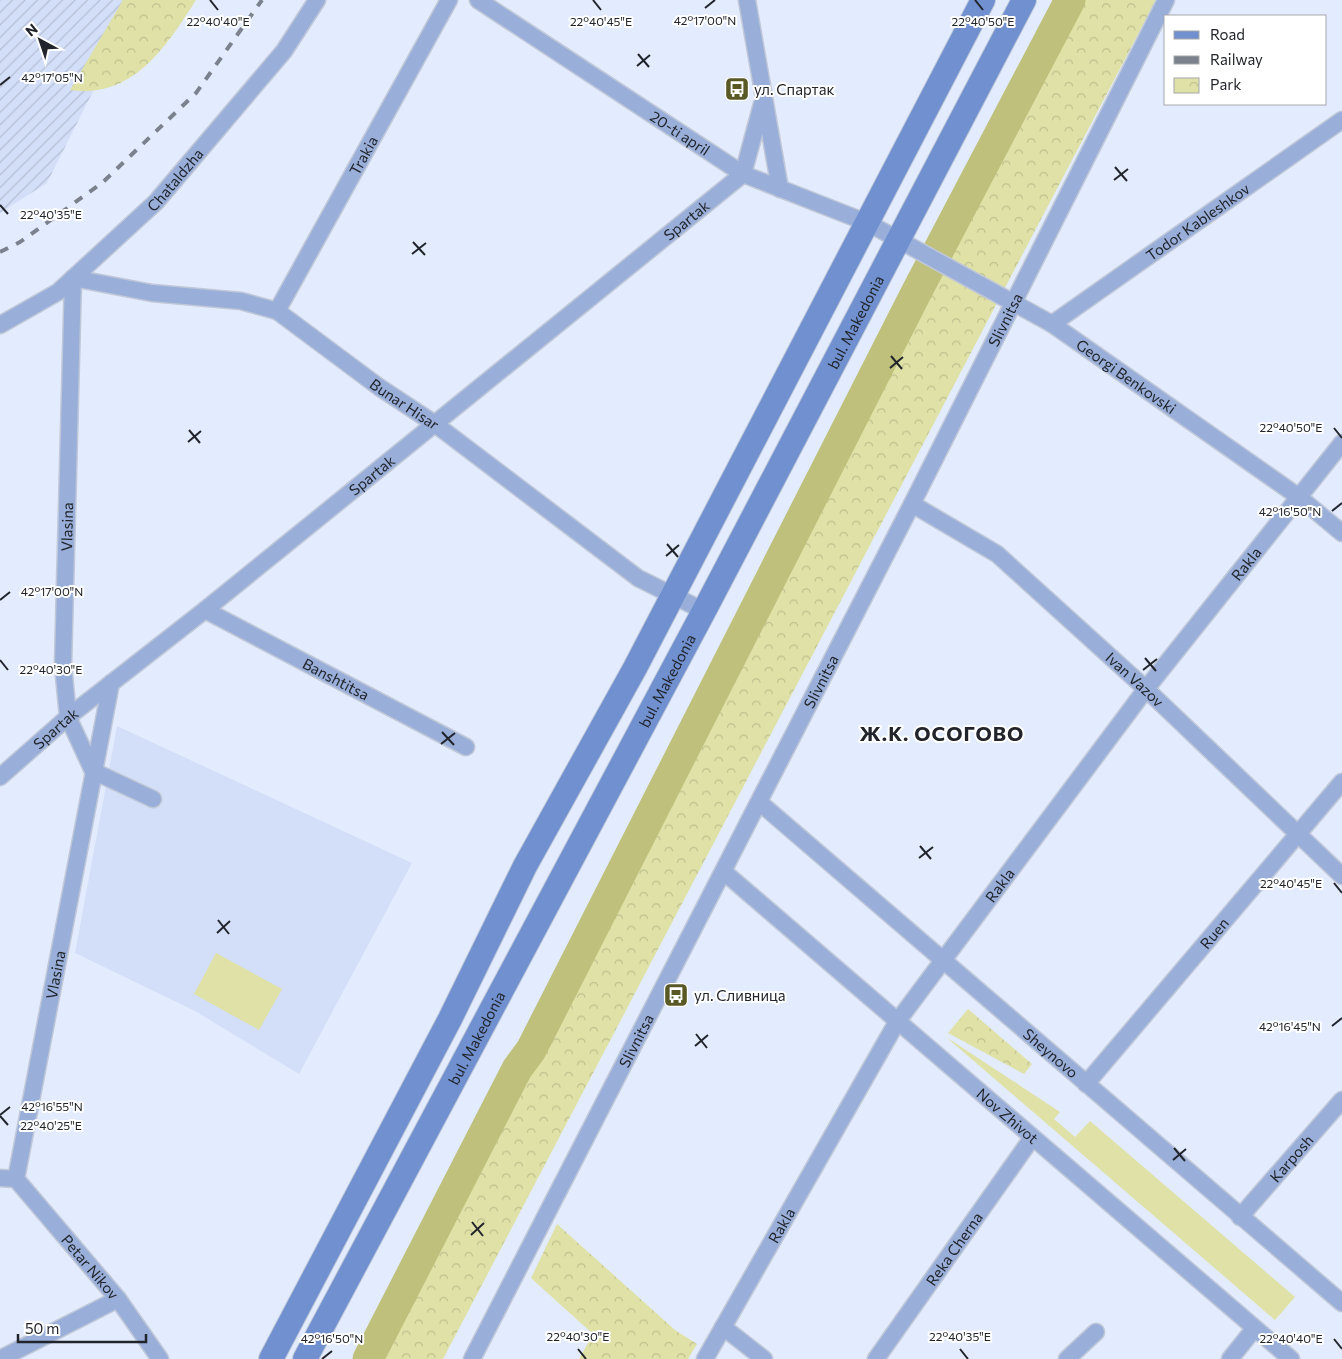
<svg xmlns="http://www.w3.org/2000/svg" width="1342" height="1359" font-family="Commissioner,sans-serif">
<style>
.built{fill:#d3dff8}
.industrial{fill:url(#industrial-furrows)}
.green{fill:#dfe1a6}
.park{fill:url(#park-crowns)}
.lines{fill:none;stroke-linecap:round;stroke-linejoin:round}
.river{stroke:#bec07b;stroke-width:31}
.street-casing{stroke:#c0c8d8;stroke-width:19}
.secondary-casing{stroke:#c0c8d8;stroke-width:26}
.street{stroke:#99afda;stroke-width:16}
.secondary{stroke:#7090cf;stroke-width:24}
.rail{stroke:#7b818d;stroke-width:4;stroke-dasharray:9 9;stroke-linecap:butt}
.ticks{fill:none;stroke:#21252b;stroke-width:2}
.labels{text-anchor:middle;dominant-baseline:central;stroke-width:4;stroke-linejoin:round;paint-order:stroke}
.poi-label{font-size:15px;fill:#21252b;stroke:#fff;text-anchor:start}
.street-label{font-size:15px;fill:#21252b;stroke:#fff}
.district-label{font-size:20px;font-weight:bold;letter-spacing:1px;fill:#21252b;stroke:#fff}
.ticks-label{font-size:12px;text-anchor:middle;fill:#21252b;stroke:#fff;stroke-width:4;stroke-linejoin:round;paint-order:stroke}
</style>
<defs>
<pattern id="industrial-furrows" width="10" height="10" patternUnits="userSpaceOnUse" patternTransform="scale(1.25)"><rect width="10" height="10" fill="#d3dff8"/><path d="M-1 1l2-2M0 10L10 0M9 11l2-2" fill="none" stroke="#b5bfd5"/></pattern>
<pattern id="park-crowns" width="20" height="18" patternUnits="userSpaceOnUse" patternTransform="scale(1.25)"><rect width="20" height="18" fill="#dfe1a6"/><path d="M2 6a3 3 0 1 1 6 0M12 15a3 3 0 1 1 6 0" fill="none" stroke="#bfc18f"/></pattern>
</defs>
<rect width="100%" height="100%" fill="#e3ecfe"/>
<!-- built -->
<path class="built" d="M 117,726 L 412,863 L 299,1074 L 195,1011 L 75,953 Z"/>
<!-- industrial -->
<path class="industrial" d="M 0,0 L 139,0 L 47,183 L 0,213 Z"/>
<!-- green -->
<g class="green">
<path d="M 216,953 L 282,989 L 259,1030 L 194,994 Z"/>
<path d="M 946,1037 L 1060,1112 L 1054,1119 L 1075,1137 L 1090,1121 L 1295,1297 L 1275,1320 Z"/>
</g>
<!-- park -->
<g class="park">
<path d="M 123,0 L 196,0 C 166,47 133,99 70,90 Z"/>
<path d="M 1069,0 L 1156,0 L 443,1359 L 369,1359 L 917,291 Z"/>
<path d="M 968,1009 L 1032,1064 L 1024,1074 L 948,1033 Z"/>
<path d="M 557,1224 L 675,1330 L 697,1344 L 688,1359 L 579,1359 L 593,1334 L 531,1278 Z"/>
</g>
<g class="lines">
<!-- river -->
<path class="river" d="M 368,1359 L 517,1069 L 531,1050 L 917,291 L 1070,0"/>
<defs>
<g id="street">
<path id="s1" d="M 478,0 L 743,174 L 868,223 L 1052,324 L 1299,497 L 1342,533"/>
<path d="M 747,0 L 780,189"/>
<path d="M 743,174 L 762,104"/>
<path id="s2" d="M 277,311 L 449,0"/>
<path id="s3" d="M 1052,324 L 1342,120"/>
<path id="s4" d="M 0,325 L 58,292 L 156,202 L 284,51 L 317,0"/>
<path id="s5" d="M 912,504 L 997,554 L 1146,689 L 1342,876"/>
<path id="s6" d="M 205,610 L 466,747"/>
<path id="s7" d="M 93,771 L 68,717 L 63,665 L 73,278 L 152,293 L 241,301 L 277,311 L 379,387 L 435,424 L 638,578 L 704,611"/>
<path d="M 93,771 L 153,799"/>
<path id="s8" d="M 0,777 L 68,717 L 205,610 L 743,174"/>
<path id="s9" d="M 759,802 L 1342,1303"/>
<path id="s10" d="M 724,872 L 1291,1359"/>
<path id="s11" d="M 1086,1084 L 1342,782"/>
<path d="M 0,1178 L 16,1179"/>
<path id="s12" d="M 16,1179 L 111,683"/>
<path id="s13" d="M 16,1179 L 118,1299 L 160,1359"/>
<path id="s14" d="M 1240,1217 L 1342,1100"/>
<path d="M 723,1327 L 764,1359"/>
<path d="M 0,1359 L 118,1299"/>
<path id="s15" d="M 472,1359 L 912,504 L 1166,0"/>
<path id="s16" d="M 705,1359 L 897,1022 L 1146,689 L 1342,443"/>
<path id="s17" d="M 876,1359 L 1032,1138"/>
<path d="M 1067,1359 L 1096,1332"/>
<path d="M 1230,1359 L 1254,1329"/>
</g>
<g id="secondary">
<path d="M 271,1359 L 450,1019 L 525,866 L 635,668 L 983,0"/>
<path id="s18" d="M 305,1359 L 704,611 L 1024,0"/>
</g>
</defs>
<!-- street casing -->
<use href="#street" class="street-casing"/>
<!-- secondary casing -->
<use href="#secondary" class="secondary-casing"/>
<!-- street -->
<use href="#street" class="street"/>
<!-- secondary -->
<use href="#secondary" class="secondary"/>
<!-- rail -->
<path class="rail" d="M 0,252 L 20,242 L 102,183 L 196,93 L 262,0"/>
</g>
<!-- ticks -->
<path class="ticks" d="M 210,0 L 218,10M 593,0 L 601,10M 975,0 L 983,10M 705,8 L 715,0M 638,54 L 649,67M 637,66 L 650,55M 0,85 L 10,77M 1115,167 L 1127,181M 1114,180 L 1128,169M 0,205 L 8,214M 413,242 L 425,255M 412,254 L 426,243M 891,356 L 902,369M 890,368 L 903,357M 1334,428 L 1342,438M 189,430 L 200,443M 188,442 L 201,431M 1332,511 L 1342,503M 667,544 L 678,557M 666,556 L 679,545M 0,600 L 10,592M 1145,658 L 1156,671M 0,660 L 8,670M 1143,670 L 1157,659M 442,732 L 454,745M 441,744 L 455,733M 920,846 L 931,859M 919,858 L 933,847M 1334,883 L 1342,893M 218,920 L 229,934M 217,933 L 230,921M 1332,1026 L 1342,1018M 696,1034 L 707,1048M 695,1046 L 708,1035M 0,1115 L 10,1107M 0,1116 L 8,1125M 1174,1148 L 1185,1161M 1173,1160 L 1186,1149M 472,1222 L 483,1236M 471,1235 L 484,1223M 1334,1339 L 1342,1349M 578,1349 L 586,1359M 960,1349 L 968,1359M 322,1359 L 332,1351"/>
<!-- icons -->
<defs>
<symbol id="bus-square" viewBox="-11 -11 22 22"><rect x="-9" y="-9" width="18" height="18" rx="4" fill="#595926" stroke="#fff"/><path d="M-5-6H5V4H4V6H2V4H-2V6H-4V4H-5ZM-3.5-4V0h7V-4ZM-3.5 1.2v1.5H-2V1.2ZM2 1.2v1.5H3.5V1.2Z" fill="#fff"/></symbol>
</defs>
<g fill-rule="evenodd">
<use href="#bus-square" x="723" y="75" width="28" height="28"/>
<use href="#bus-square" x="662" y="981" width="28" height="28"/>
</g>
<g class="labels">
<!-- poi labels -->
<g class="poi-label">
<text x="754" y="89">ул. Спартак</text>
<text x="694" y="995">ул. Сливница</text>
</g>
<!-- street labels -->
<g class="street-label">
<text stroke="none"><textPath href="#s1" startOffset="242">20-ti april</textPath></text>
<text stroke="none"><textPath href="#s2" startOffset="178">Trakia</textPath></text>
<text stroke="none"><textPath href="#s4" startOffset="229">Chataldzha</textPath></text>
<text stroke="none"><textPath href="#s8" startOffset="884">Spartak</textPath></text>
<text stroke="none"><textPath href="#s3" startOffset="178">Todor Kableshkov</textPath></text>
<text stroke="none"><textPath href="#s15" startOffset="1168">Slivnitsa</textPath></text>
<text stroke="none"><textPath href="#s18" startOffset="1174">bul. Makedonia</textPath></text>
<text stroke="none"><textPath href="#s1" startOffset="752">Georgi Benkovski</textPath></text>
<text stroke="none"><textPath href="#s7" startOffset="864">Bunar Hisar</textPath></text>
<text stroke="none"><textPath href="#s8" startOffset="479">Spartak</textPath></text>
<text stroke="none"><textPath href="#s7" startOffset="250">Vlasina</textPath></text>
<text stroke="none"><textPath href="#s16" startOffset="964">Rakla</textPath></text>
<text stroke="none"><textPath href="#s6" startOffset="148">Banshtitsa</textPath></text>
<text stroke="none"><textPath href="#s5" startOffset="285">Ivan Vazov</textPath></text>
<text stroke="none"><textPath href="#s18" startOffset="769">bul. Makedonia</textPath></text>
<text stroke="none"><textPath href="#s15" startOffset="762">Slivnitsa</textPath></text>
<text stroke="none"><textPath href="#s8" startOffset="74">Spartak</textPath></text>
<text stroke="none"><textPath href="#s16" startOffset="559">Rakla</textPath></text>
<text stroke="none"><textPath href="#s11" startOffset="198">Ruen</textPath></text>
<text stroke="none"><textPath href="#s12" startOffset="208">Vlasina</textPath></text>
<text stroke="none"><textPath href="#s18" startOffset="364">bul. Makedonia</textPath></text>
<text stroke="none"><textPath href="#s15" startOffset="358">Slivnitsa</textPath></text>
<text stroke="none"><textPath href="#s9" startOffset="385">Sheynovo</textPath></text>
<text stroke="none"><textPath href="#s10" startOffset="374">Nov Zhivot</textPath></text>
<text stroke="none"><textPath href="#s14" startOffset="78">Karposh</textPath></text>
<text stroke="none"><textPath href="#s16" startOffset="154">Rakla</textPath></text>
<text stroke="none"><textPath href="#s17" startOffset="135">Reka Cherna</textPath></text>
<text stroke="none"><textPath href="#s13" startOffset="115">Petar Nikov</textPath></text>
</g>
<!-- district labels -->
<g class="district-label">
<text x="942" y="733">Ж.К. ОСОГОВО</text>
</g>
</g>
<g class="ticks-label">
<text x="705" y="25">42°17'00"N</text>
<text x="601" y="26">22°40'45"E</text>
<text x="218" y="26">22°40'40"E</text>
<text x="983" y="26">22°40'50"E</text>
<text x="52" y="82">42°17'05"N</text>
<text x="51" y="219">22°40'35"E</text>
<text x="1291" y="432">22°40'50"E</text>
<text x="1290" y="516">42°16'50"N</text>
<text x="52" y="596">42°17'00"N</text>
<text x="51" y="674">22°40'30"E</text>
<text x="1291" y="888">22°40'45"E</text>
<text x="1290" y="1031">42°16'45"N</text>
<text x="52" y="1111">42°16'55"N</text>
<text x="51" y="1130">22°40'25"E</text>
<text x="578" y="1341">22°40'30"E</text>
<text x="960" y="1341">22°40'35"E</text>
<text x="332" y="1343">42°16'50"N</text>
<text x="1291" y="1343">22°40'40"E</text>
</g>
<!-- legend -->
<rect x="1164" y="15" width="162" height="90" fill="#ffffff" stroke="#a6a8aa"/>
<rect x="1174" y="31" width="25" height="8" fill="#7090cf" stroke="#a6a8aa"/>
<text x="1210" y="40" font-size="15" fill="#21252b">Road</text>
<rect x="1174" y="56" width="25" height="8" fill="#7b818d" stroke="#a6a8aa"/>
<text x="1210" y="65" font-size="15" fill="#21252b">Railway</text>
<rect x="1174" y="78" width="25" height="15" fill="url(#park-crowns)" stroke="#a6a8aa"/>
<text x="1210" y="90" font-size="15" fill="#21252b">Park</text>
<!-- north arrow -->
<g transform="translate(40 40) rotate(320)" stroke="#ffffff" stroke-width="4" paint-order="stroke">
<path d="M0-4L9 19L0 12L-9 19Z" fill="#21252b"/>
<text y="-8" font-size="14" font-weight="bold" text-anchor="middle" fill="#21252b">N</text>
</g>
<!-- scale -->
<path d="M18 1334v8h128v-8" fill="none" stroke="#21252b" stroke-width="2.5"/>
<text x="25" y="1334" font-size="15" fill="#21252b" stroke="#ffffff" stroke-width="4" paint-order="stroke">50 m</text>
</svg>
